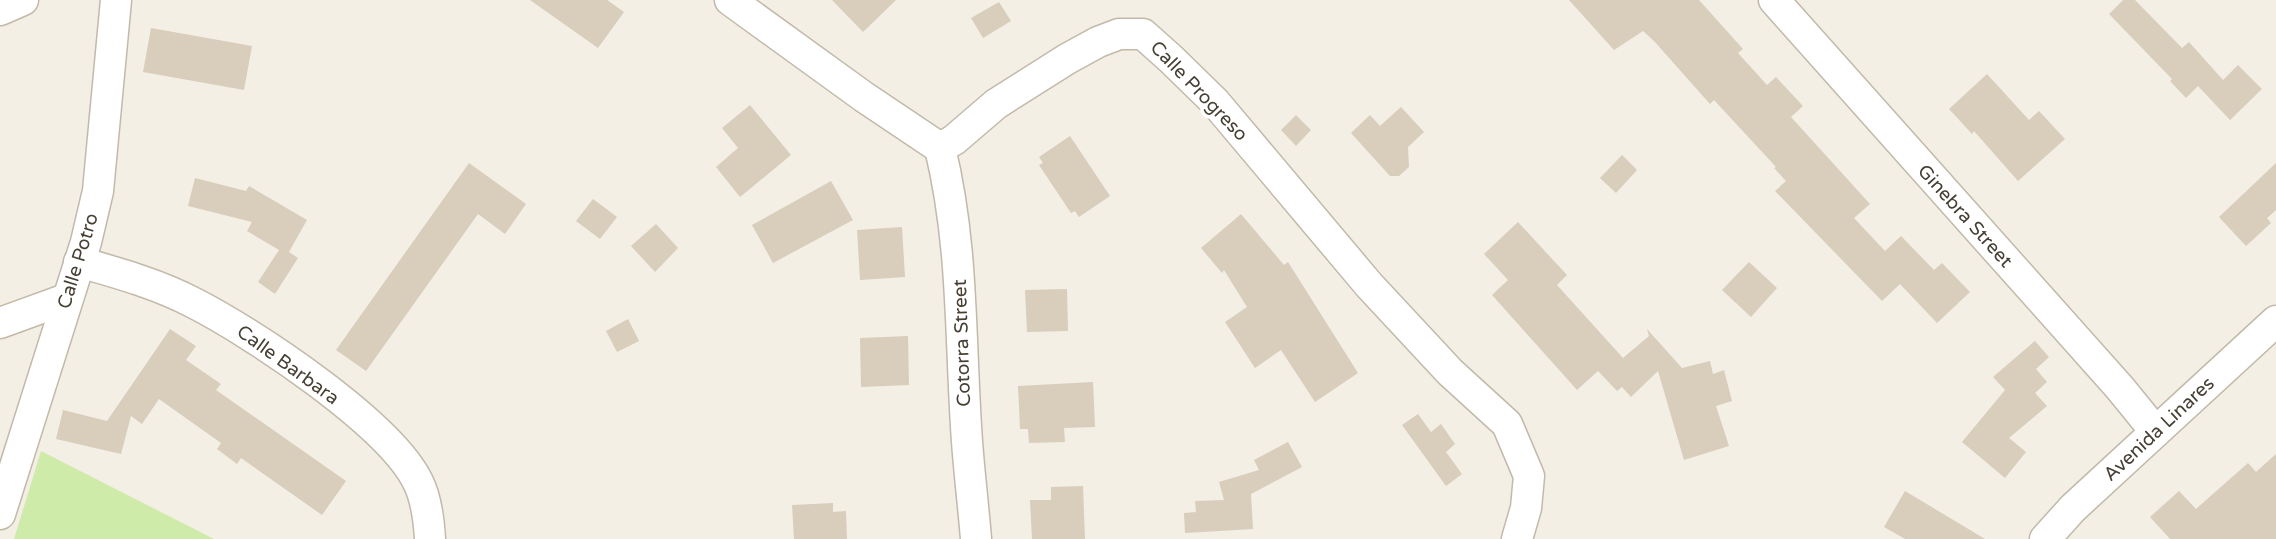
<svg xmlns="http://www.w3.org/2000/svg" width="2276" height="539" font-family="'Varela Round',sans-serif">
<style>
.green{fill:#cfebaa}
.building{fill:#d9cdbc}
.lines{fill:none;stroke-linecap:round;stroke-linejoin:round}
.minor-casing{stroke:#c2b9a9;stroke-width:33}
.minor{stroke:#fff;stroke-width:30}
.labels{text-anchor:middle;dominant-baseline:central;stroke-width:7;stroke-linejoin:round;paint-order:stroke}
.street-label{font-size:19px;fill:#463f34;stroke:#fff}
</style>
<rect width="100%" height="100%" fill="#f3efe4"/>
<!-- green -->
<path class="green" d="M 41,451 L 214,539 L 14,539 Z"/>
<!-- building -->
<g class="building">
<path d="M 530,0 L 607,0 L 624,12 L 598,48 Z"/>
<path d="M 832,0 L 896,0 L 863,32 Z"/>
<path d="M 1569,0 L 1699,0 L 1743,49 L 1738,53 L 1767,85 L 1776,77 L 1803,106 L 1791,117 L 1870,204 L 1854,218 L 1885,251 L 1901,236 L 1934,270 L 1942,263 L 1970,292 L 1937,323 L 1900,284 L 1882,301 L 1775,191 L 1786,181 L 1774,168 L 1776,167 L 1714,100 L 1710,104 L 1654,41 L 1643,31 L 1614,50 Z"/>
<path d="M 2123,0 L 2135,0 L 2182,48 L 2189,42 L 2223,80 L 2238,65 L 2262,89 L 2230,120 L 2198,86 L 2186,98 L 2170,81 L 2172,79 L 2109,14 Z"/>
<path d="M 999,2 L 1011,21 L 983,38 L 971,18 Z"/>
<path d="M 151,28 L 252,46 L 244,90 L 143,72 Z"/>
<path d="M 1987,74 L 2029,120 L 2039,111 L 2065,139 L 2018,181 L 1974,131 L 1972,134 L 1949,109 Z"/>
<path d="M 750,105 L 791,155 L 740,197 L 716,167 L 738,148 L 722,128 Z"/>
<path d="M 1401,107 L 1424,132 L 1408,147 L 1409,167 L 1399,176 L 1390,176 L 1351,133 L 1370,115 L 1380,126 Z"/>
<path d="M 1296,115 L 1311,130 L 1296,146 L 1281,130 Z"/>
<path d="M 1070,136 L 1110,196 L 1079,217 L 1075,211 L 1071,213 L 1039,165 L 1043,163 L 1039,157 Z"/>
<path d="M 1622,155 L 1637,170 L 1616,193 L 1600,178 Z"/>
<path d="M 469,163 L 526,204 L 505,234 L 478,214 L 366,371 L 336,350 Z"/>
<path d="M 2276,163 L 2276,210 L 2267,218 L 2271,223 L 2246,246 L 2219,217 Z"/>
<path d="M 195,178 L 246,191 L 249,186 L 307,220 L 289,252 L 298,258 L 275,294 L 258,282 L 279,250 L 247,231 L 252,222 L 188,206 Z"/>
<path d="M 831,181 L 853,220 L 773,263 L 752,225 Z"/>
<path d="M 593,199 L 617,217 L 600,239 L 576,221 Z"/>
<path d="M 1241,214 L 1284,265 L 1288,262 L 1358,373 L 1315,402 L 1281,350 L 1255,368 L 1225,322 L 1247,307 L 1224,270 L 1222,273 L 1201,248 Z"/>
<path d="M 1518,222 L 1567,275 L 1557,285 L 1623,358 L 1649,336 L 1647,329 L 1682,368 L 1710,361 L 1713,374 L 1724,370 L 1732,401 L 1716,406 L 1729,446 L 1684,460 L 1658,371 L 1631,397 L 1622,387 L 1617,391 L 1598,371 L 1577,390 L 1492,295 L 1508,280 L 1484,254 Z"/>
<path d="M 656,224 L 678,248 L 655,272 L 631,246 Z"/>
<path d="M 902,227 L 905,277 L 860,280 L 857,230 Z"/>
<path d="M 1749,262 L 1777,288 L 1751,317 L 1722,290 Z"/>
<path d="M 1067,289 L 1068,331 L 1027,332 L 1025,290 Z"/>
<path d="M 628,319 L 639,341 L 617,352 L 606,331 Z"/>
<path d="M 170,329 L 196,346 L 186,360 L 221,384 L 216,390 L 346,481 L 322,515 L 241,458 L 237,464 L 217,449 L 221,443 L 159,399 L 142,424 L 131,416 L 121,454 L 56,439 L 63,410 L 107,421 Z"/>
<path d="M 908,336 L 909,385 L 861,387 L 860,338 Z"/>
<path d="M 2035,341 L 2049,357 L 2036,369 L 2047,382 L 2035,393 L 2047,406 L 2009,438 L 2026,452 L 2005,478 L 1962,442 L 2005,390 L 1993,377 Z"/>
<path d="M 1093,382 L 1095,427 L 1064,428 L 1065,442 L 1029,443 L 1028,429 L 1020,429 L 1018,386 Z"/>
<path d="M 1418,414 L 1431,432 L 1441,424 L 1455,444 L 1446,452 L 1462,474 L 1446,486 L 1402,425 Z"/>
<path d="M 1288,442 L 1302,467 L 1251,494 L 1253,529 L 1185,533 L 1184,513 L 1196,512 L 1195,501 L 1224,500 L 1219,482 L 1259,470 L 1254,460 Z"/>
<path d="M 2276,454 L 2276,539 L 2170,539 L 2150,517 L 2179,491 L 2196,509 L 2248,463 L 2256,472 Z"/>
<path d="M 1083,486 L 1085,539 L 1032,539 L 1030,500 L 1051,500 L 1051,487 Z"/>
<path d="M 1905,491 L 1985,539 L 1905,539 L 1884,527 Z"/>
<path d="M 833,503 L 833,512 L 846,511 L 847,539 L 794,539 L 792,505 Z"/>
</g>
<g class="lines">
<defs>
<g id="minor">
<path d="M 730,0 L 864,97 L 940,148 L 954,140 L 996,104 L 1067,59 L 1098,42 L 1119,34 L 1143,34 L 1171,59 L 1215,102 L 1369,285 L 1450,372 L 1507,424 L 1529,476 L 1526,508 L 1517,539"/>
<path d="M 1774,0 L 2120,388 L 2155,431"/>
<path d="M 0,10 L 23,0"/>
<path d="M 940,148 C 963,243 960,330 966,426 C 968,464 973,501 976,539"/>
<path d="M 79,262 C 118,273 158,284 194,303 C 253,333 390,424 418,482 C 426,498 429,521 430,539"/>
<path d="M 0,323 L 66,299"/>
<path d="M 0,514 L 86,242 L 98,191 L 116,0"/>
<path d="M 2045,539 L 2073,508 L 2276,321"/>
</g>
</defs>
<!-- minor casing -->
<use href="#minor" class="minor-casing"/>
<!-- minor -->
<use href="#minor" class="minor"/>
</g>
<g class="labels">
<!-- street labels -->
<g class="street-label">
<text transform="translate(1199 91) rotate(46)">Calle Progreso</text>
<text transform="translate(1965 216) rotate(48)">Ginebra Street</text>
<text transform="translate(78 261) rotate(-73)">Calle Potro</text>
<text transform="translate(962 343) rotate(-92)">Cotorra Street</text>
<text transform="translate(288 365) rotate(36)">Calle Barbara</text>
<text transform="translate(2159 429) rotate(-43)">Avenida Linares</text>
</g>
</g>
</svg>
